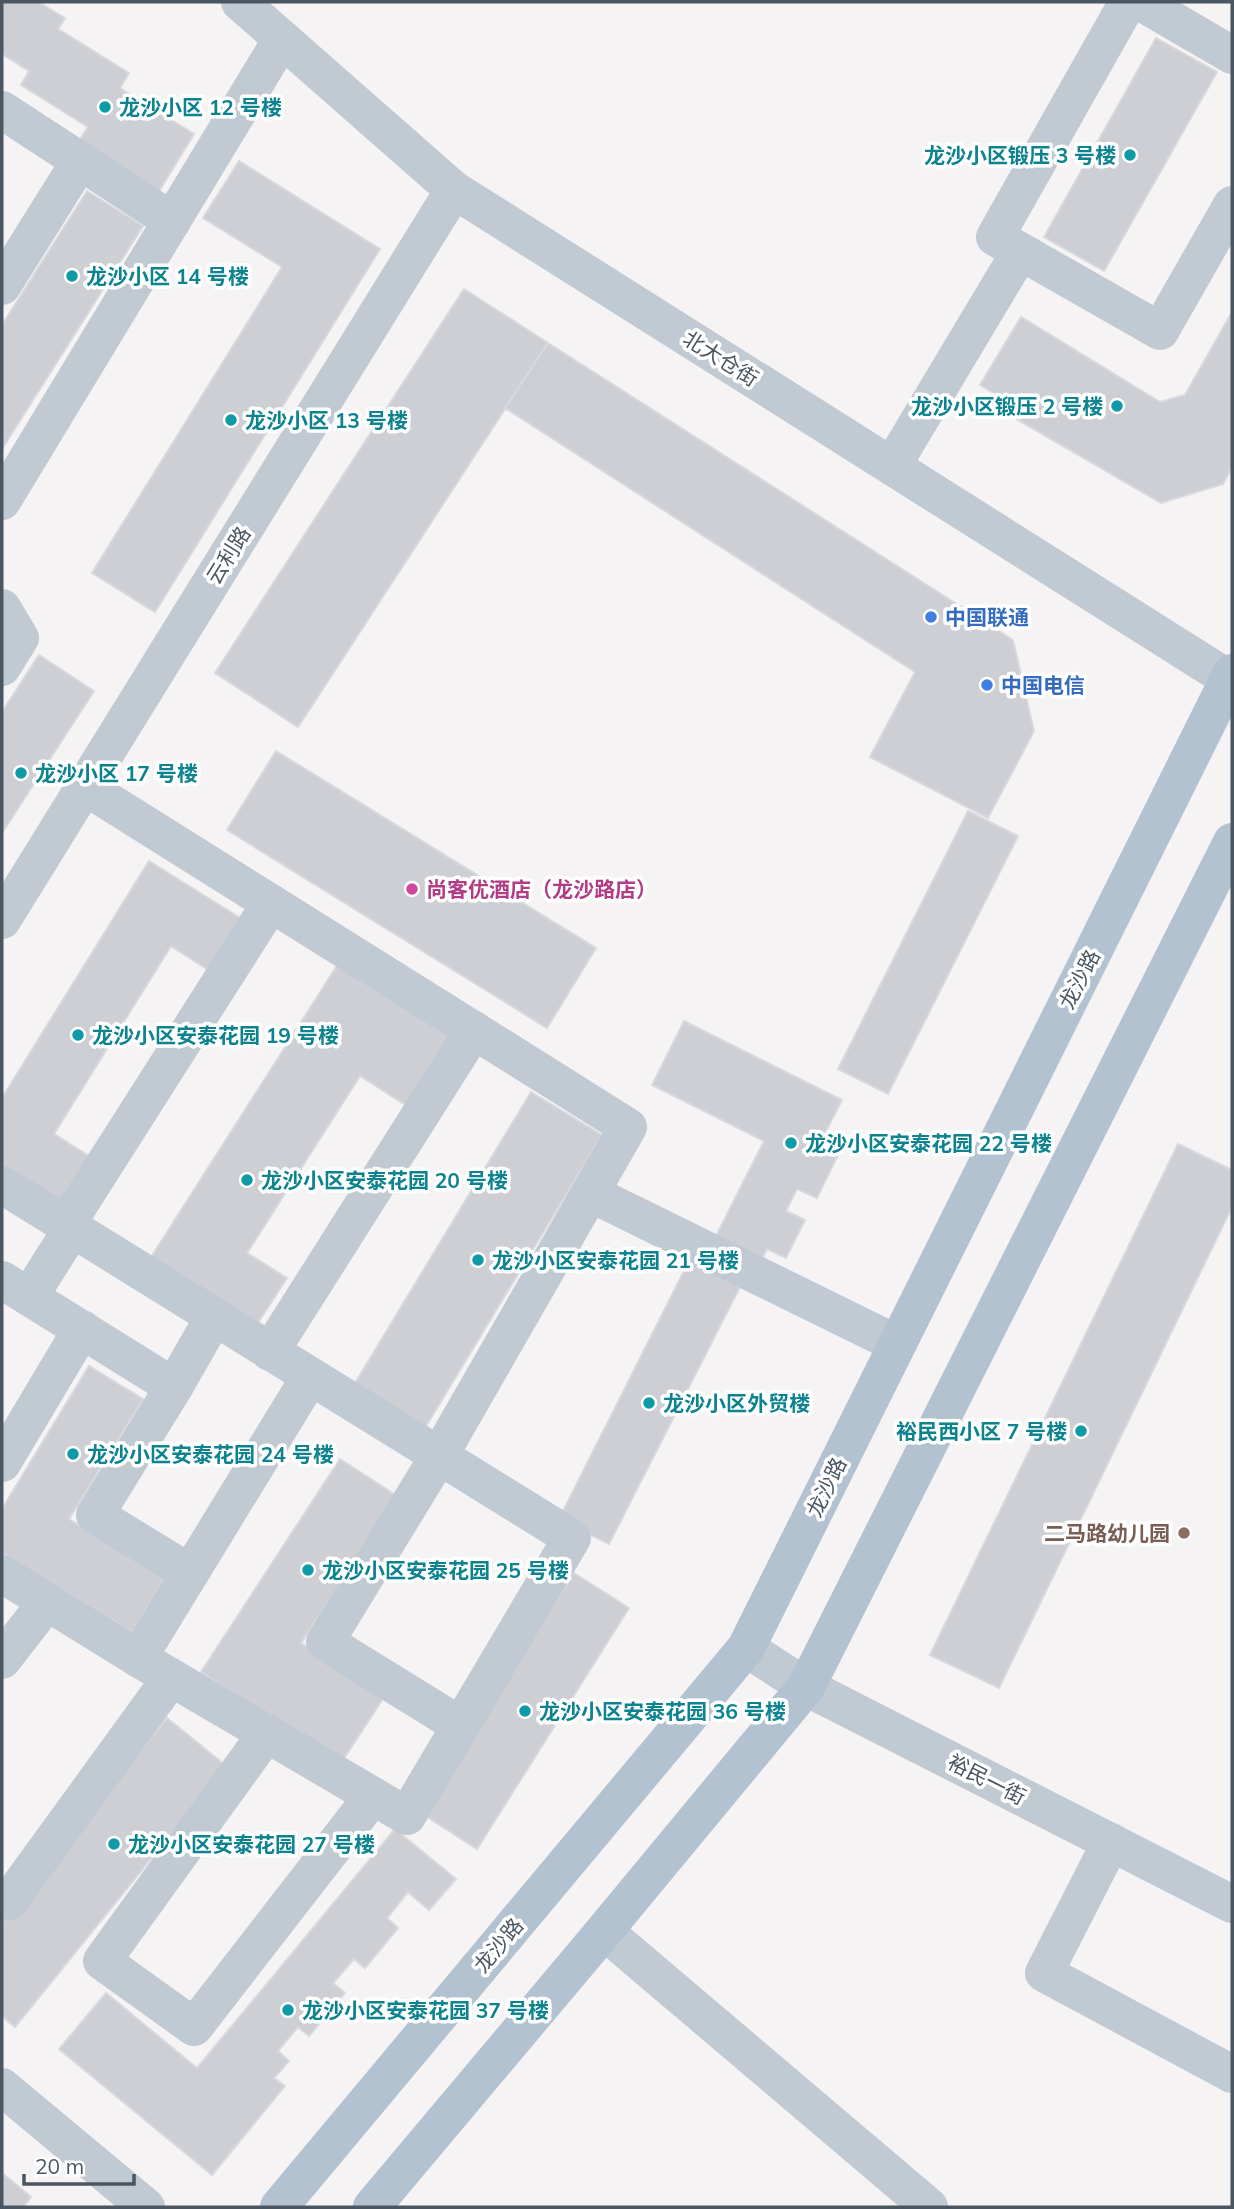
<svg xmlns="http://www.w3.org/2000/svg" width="1234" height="2209" font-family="Mulish,'Noto Sans SC',sans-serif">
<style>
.building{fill:#cdcfd5;stroke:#d7d9de;stroke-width:2}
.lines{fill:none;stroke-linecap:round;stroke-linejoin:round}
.minor{stroke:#c1cad2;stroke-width:38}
.major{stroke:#b3c2d1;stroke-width:38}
.culture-dot{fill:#0f9aa8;stroke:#fff;stroke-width:2.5}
.shop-dot{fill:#3f7fe0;stroke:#fff;stroke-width:2.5}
.hotel-dot{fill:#d1479c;stroke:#fff;stroke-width:2.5}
.education-dot{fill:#8d6e63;stroke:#fff;stroke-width:2.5}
.labels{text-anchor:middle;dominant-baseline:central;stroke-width:7;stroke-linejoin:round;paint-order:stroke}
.culture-label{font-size:21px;font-weight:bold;fill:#0d838f;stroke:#fff;text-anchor:start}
.street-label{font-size:21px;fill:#4a5661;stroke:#fff}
.shop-label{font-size:21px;font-weight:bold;fill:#366cbe;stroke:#fff;text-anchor:start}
.hotel-label{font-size:21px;font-weight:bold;fill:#b23c85;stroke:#fff;text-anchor:start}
.education-label{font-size:21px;font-weight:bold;fill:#785e54;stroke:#fff;text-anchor:end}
</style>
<rect width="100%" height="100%" fill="#f5f3f3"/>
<!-- building -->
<g class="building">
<path d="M 2,2 L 38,2 L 65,18 L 58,29 L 129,73 L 120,88 L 194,134 L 159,191 L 79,141 L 88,127 L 21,85 L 29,71 L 2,54 Z"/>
<path d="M 1156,38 L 1217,72 L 1104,271 L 1044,237 Z"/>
<path d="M 239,161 L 380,249 L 155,612 L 92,573 L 282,267 L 203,218 Z"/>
<path d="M 87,191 L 143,226 L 2,449 L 2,325 Z"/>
<path d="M 464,289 L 548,343 L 298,727 L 215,673 Z"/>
<path d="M 1232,312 L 1232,467 L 1223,484 L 1161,503 L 1001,410 L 1000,397 L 980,385 L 1021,317 L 1160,402 L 1185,395 Z"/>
<path d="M 548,343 L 1013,640 L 1034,731 L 988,818 L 870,757 L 915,672 L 505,408 Z"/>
<path d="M 39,655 L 94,691 L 2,833 L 2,712 Z"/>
<path d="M 276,751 L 596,948 L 547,1028 L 227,830 Z"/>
<path d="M 968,811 L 1018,836 L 888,1094 L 838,1069 Z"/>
<path d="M 149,861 L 245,921 L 213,973 L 171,946 L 54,1134 L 94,1159 L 63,1208 L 2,1170 L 2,1098 Z"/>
<path d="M 340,961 L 455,1034 L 409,1107 L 360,1076 L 247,1253 L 287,1278 L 254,1329 L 148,1262 Z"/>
<path d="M 684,1021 L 842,1100 L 819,1145 L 838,1155 L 817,1198 L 797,1189 L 786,1211 L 805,1220 L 786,1258 L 767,1249 L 758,1267 L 712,1244 L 764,1141 L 652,1085 Z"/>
<path d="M 531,1092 L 602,1135 L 425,1428 L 354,1385 Z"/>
<path d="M 1178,1144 L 1232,1170 L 1232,1207 L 999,1688 L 930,1655 Z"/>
<path d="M 689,1261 L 740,1287 L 609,1544 L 559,1519 Z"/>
<path d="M 89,1366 L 143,1399 L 69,1519 L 165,1578 L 132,1632 L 2,1553 L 2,1509 Z"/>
<path d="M 340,1459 L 397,1496 L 301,1643 L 384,1697 L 341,1763 L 201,1672 Z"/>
<path d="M 574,1573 L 629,1608 L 477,1849 L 421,1813 Z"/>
<path d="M 167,1718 L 226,1766 L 15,2027 L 2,2016 L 2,1922 Z"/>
<path d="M 395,1829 L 456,1879 L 429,1910 L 408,1892 L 387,1918 L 398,1928 L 365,1968 L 354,1959 L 333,1983 L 345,1993 L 309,2036 L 298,2027 L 278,2051 L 289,2061 L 274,2078 L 285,2086 L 212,2175 L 59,2049 L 106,1993 L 197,2068 Z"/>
<path d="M 2,2173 L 31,2197 L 23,2207 L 2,2207 Z"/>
</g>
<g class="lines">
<!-- minor -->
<g class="minor">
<path d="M 240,2 L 454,190 L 1229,679"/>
<path d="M 1128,2 L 995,237 L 1160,331 L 1232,205"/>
<path d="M 1141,2 L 1232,55"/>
<path d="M 2,110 L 172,221"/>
<path d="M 2,286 L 80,161"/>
<path d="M 892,466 L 1020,252"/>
<path d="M 2,501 L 282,39"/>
<path d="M 2,608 L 20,638 L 2,667"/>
<path d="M 84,786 L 628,1127 L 439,1456 L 325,1642 L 461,1726"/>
<path d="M 2,920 L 454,190"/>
<path d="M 2,1185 L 572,1538 L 407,1816 L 138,1658 L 2,1574"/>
<path d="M 590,1193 L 897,1344"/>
<path d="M 66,1225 L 271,903"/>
<path d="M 2,1280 L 174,1387 L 214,1317"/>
<path d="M 29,1297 L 72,1229"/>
<path d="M 270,1352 L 474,1030"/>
<path d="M 174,1387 L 95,1515 L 190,1573"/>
<path d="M 2,1463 L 82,1329"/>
<path d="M 746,1648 L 806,1687 L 1232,1904"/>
<path d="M 138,1658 L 310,1377"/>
<path d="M 2,1660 L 47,1602"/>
<path d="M 267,1733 L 102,1961 L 194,2027 L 373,1796"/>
<path d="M 1111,1842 L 1044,1973 L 1232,2074"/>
<path d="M 2,1896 L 9,1901 L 171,1678"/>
<path d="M 604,1931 L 929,2207"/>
<path d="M 2,2087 L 146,2207"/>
</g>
<!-- major -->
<g class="major">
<path d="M 279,2207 L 746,1648 L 1232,673"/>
<path d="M 372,2207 L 604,1931 L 806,1687 L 1232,842"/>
</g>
</g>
<!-- markers -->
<g class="culture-dot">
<circle cx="105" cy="107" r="7"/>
<circle cx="1130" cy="155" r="7"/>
<circle cx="72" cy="276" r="7"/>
<circle cx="1117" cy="406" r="7"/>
<circle cx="231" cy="420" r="7"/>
<circle cx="21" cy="773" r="7"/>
<circle cx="78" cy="1035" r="7"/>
<circle cx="791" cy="1143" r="7"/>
<circle cx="247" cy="1180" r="7"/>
<circle cx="478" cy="1260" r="7"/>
<circle cx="649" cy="1403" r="7"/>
<circle cx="1081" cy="1431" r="7"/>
<circle cx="73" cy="1454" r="7"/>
<circle cx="308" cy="1570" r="7"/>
<circle cx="525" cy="1711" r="7"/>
<circle cx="114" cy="1844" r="7"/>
<circle cx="288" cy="2010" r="7"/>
</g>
<g class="shop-dot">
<circle cx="931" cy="617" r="7"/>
<circle cx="987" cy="685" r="7"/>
</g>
<circle class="hotel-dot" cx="412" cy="889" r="7"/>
<circle class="education-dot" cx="1184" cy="1533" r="7"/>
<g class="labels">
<!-- culture labels -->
<g class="culture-label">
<text x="119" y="107">龙沙小区 12 号楼</text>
<text x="1116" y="155" text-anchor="end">龙沙小区锻压 3 号楼</text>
<text x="86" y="276">龙沙小区 14 号楼</text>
<text x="1103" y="406" text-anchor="end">龙沙小区锻压 2 号楼</text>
<text x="245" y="420">龙沙小区 13 号楼</text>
<text x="35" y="773">龙沙小区 17 号楼</text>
<text x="92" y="1035">龙沙小区安泰花园 19 号楼</text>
<text x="805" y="1143">龙沙小区安泰花园 22 号楼</text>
<text x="261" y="1180">龙沙小区安泰花园 20 号楼</text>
<text x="492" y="1260">龙沙小区安泰花园 21 号楼</text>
<text x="663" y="1403">龙沙小区外贸楼</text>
<text x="1067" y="1431" text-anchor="end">裕民西小区 7 号楼</text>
<text x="87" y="1454">龙沙小区安泰花园 24 号楼</text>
<text x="322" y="1570">龙沙小区安泰花园 25 号楼</text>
<text x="539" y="1711">龙沙小区安泰花园 36 号楼</text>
<text x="128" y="1844">龙沙小区安泰花园 27 号楼</text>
<text x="302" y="2010">龙沙小区安泰花园 37 号楼</text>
</g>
<!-- street labels -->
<g class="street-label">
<text transform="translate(721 358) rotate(32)">北大仓街</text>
<text transform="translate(228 555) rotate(-58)">云利路</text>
<text transform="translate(1079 979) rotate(-63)">龙沙路</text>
<text transform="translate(826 1487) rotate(-64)">龙沙路</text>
<text transform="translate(987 1779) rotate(27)">裕民一街</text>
<text transform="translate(498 1945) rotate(-50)">龙沙路</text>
</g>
<!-- shop labels -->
<g class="shop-label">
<text x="945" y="617">中国联通</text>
<text x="1001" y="685">中国电信</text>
</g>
<!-- hotel labels -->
<g class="hotel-label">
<text x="426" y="889">尚客优酒店（龙沙路店）</text>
</g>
<!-- education labels -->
<g class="education-label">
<text x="1170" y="1533">二马路幼儿园</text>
</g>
</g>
<!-- border -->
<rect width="1234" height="2209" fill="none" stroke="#4a5661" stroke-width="7"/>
<!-- scale -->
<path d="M24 2174v10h110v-10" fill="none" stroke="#4a5661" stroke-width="3.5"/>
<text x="35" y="2174" font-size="21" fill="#4a5661" stroke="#ffffff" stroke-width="5" paint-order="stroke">20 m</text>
</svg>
